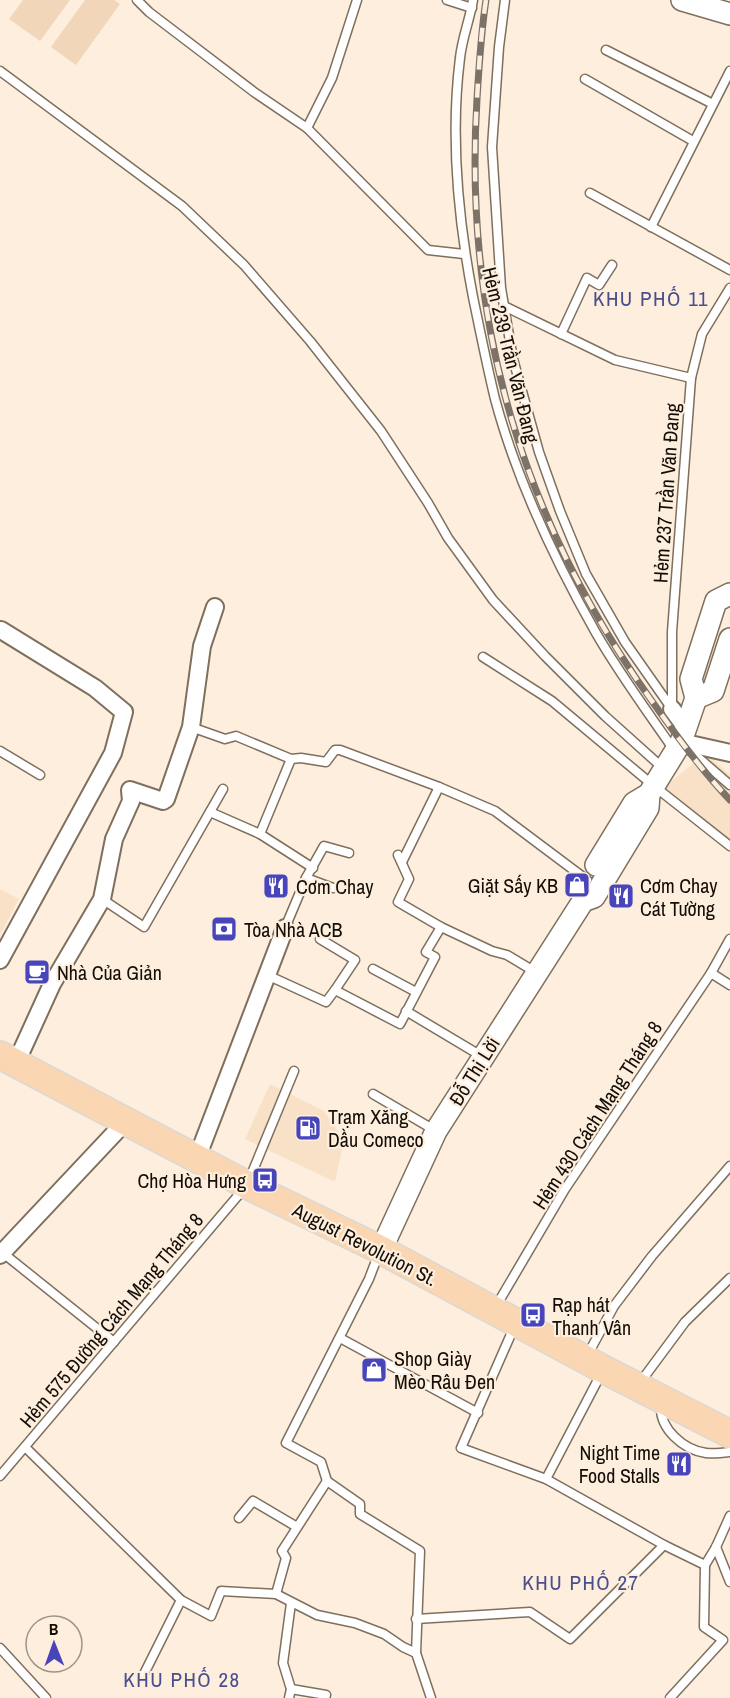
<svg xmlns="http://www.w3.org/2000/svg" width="730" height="1698" font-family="'Archivo Narrow',sans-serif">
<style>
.built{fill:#f9e1c7}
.green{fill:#f2d6b9}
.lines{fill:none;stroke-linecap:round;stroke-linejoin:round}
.service-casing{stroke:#7f6f5d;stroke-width:11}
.minor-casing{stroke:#7f6f5d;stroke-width:20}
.tertiary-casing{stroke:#7f6f5d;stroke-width:24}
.primary-casing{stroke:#d9d8d7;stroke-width:30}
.service{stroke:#fff;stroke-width:8}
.minor{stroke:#fff;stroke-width:16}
.tertiary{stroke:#fff;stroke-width:21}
.primary{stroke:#fad7b2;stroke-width:27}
.rail-casing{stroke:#7c7267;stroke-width:7}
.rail{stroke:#fdeede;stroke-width:4.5;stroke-dasharray:14;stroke-linecap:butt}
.labels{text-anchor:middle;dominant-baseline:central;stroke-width:4.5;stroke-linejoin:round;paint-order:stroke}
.street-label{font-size:20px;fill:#130d06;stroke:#fdeede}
.poi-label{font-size:20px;fill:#130d06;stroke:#fdeede;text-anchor:start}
.neighbourhood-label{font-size:21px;letter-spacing:1.5px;fill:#4a4f8c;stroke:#fdeede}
</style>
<rect width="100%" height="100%" fill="#fdeede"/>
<!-- built -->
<g class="built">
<path d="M 706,753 L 730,775 L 730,840 L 663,788 Z"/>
<path d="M 0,889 L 19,899 L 0,935 Z"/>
<path d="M 270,1084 L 324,1111 L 344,1140 L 335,1182 L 245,1139 Z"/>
</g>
<!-- green -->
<g class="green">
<path d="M 23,0 L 70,0 L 40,41 L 9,19 Z"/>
<path d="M 85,0 L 114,0 L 120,4 L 76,65 L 51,47 Z"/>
</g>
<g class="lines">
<defs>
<g id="service">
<path d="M 137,0 L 149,12 L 254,92 L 307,128 L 332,78 L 357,0"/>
<path d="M 447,0 L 472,8"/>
<path d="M 473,0 C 470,19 462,38 460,58 C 450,137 458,219 473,297 C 480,331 487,366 495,399 C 517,481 554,559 596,633 C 619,673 647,711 674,750"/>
<path d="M 505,0 L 499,47 L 492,147 L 501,288 L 513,359 L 539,452 L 560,511 L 586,574 L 625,642 L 672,709"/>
<path d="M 606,50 L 713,104"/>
<path d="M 0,71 L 182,206 L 244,265 L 310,341 L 381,431 L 428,503 L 448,538 L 493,600 L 545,656 L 605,716 L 664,769"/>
<path d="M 585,79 L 693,141"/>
<path d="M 307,128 L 428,250 L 464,254"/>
<path d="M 590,193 L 730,270"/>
<path d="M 651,227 L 730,71"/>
<path d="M 504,306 L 615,360 L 691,378"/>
<path d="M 561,334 L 587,278 L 599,285 L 612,265"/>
<path d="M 483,657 L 552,701 L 654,786 L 730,846"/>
<path d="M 672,708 L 672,632 L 691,378 L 702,334 L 730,288"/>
<path d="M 191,727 L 225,739 L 236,736 L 291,759 L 301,758 L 326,762 L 335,750 L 340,750 L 439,787 L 495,811 L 587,880"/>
<path d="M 686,747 L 730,785"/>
<path d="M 0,751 L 40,775"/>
<path d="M 210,812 L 260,834 L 291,759"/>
<path d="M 260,834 L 313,868"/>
<path d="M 398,855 L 409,879 L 398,902 L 441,927 L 492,951 L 507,955 L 537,973"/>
<path d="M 402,862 L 439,787"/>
<path d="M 306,878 L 333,888"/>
<path d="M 102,899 L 144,927 L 223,789"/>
<path d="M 285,928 L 306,878 L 324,846 L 349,853"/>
<path d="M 320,939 L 355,960 L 335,990"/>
<path d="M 373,969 L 416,992"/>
<path d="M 711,973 L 730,985"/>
<path d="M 267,975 L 326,1002 L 335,990 L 400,1024 L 435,957 L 426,952 L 441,927"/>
<path d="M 406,1011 L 483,1057"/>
<path d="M 373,1094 L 436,1131"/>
<path d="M 3,1253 L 114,1342"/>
<path d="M 379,1253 L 369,1279 L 286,1443 L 321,1462 L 327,1481 L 360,1504 L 360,1514 L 420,1551 L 416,1653"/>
<path d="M 495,1308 L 565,1189 L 711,973 L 730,939"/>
<path d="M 515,1325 L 461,1448 L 546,1479 L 664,1545"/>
<path d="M 340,1338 L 478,1413"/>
<path d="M 587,1356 L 614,1306 L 652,1256 L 730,1166"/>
<path d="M 639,1384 L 685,1322 L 730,1278"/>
<path d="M 661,1405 C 659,1429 684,1450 706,1453 C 714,1454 722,1453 730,1452"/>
<path d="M 25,1447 L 181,1600 L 211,1616 L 221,1591 L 276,1594 L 317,1615 L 355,1623 L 384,1634 L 403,1647 L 416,1653 L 431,1698"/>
<path d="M 0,1476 L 247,1185 L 294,1071"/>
<path d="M 546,1479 L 602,1372"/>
<path d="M 239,1518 L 253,1501 L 297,1527"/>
<path d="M 716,1547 L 730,1582"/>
<path d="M 276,1594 L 286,1558 L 282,1551 L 327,1481"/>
<path d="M 416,1619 L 530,1612 L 570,1639 L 664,1545 L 705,1565 L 716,1547 L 730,1516"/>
<path d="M 0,1648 L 46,1698"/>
<path d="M 144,1674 L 181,1600"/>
<path d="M 291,1689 L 326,1695 L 325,1698"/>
<path d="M 289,1698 L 291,1689 L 283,1663 L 291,1603"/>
<path d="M 670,1698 L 723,1640 L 704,1627 L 705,1565"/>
</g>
<g id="minor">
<path d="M 672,709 L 686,728"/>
<path d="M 681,742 L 730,753"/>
<path d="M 0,960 L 113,753 L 124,712 L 95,688 L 1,630"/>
<path d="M 16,1063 L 52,984 L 102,899 L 114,839 L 131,801 L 130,790 L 163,801 L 166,799 L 191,727 L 202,646 L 215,607"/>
<path d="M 197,1158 L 285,928"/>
<path d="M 0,1255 L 126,1121"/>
</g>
<g id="tertiary">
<path d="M 682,0 L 730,14"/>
<path d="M 696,698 L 713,691 L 730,639"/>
<path d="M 596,865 L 634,803 L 649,794 L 681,742 L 696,698 L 691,679 L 716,601 L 730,594"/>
<path d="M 381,1250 L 436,1131 L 583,901 L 594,897 L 648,808 L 649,794"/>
</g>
<path id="primary" d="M 0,1055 L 247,1185 L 381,1250 L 603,1369 L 730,1434"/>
</defs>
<!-- service casing -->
<use href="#service" class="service-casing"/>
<!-- minor casing -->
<use href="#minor" class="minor-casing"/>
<!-- tertiary casing -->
<use href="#tertiary" class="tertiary-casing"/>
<!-- primary casing -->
<use href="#primary" class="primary-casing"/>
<!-- service -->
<use href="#service" class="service"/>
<!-- minor -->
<use href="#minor" class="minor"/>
<!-- tertiary -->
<use href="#tertiary" class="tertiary"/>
<!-- primary -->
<use href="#primary" class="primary"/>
<defs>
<path id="rail" d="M 486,0 C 481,32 479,66 477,99 C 463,324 523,522 654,704 C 678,738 702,771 730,800"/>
</defs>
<!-- rail casing -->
<use href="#rail" class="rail-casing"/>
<!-- rail -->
<use href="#rail" class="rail"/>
</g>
<!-- icons -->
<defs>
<symbol id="shop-square" viewBox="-11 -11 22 22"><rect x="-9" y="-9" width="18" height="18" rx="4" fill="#4844ba" stroke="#fdeede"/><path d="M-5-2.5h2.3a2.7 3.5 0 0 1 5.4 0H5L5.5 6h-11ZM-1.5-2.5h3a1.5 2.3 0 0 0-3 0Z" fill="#fff"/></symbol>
<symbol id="restaurant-square" viewBox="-11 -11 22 22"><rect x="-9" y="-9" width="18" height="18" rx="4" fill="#4844ba" stroke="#fdeede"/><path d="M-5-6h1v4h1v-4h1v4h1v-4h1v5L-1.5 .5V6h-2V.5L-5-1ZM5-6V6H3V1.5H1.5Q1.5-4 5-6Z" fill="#fff"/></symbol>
<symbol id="bank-square" viewBox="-11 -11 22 22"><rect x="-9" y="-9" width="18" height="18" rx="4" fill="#4844ba" stroke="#fdeede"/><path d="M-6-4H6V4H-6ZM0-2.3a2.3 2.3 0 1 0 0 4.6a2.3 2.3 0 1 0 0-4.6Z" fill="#fff"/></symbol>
<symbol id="cafe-square" viewBox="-11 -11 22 22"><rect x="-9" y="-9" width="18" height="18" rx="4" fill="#4844ba" stroke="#fdeede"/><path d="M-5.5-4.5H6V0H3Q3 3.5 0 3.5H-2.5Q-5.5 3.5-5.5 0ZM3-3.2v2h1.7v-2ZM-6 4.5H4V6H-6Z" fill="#fff"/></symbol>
<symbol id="fuel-square" viewBox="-11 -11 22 22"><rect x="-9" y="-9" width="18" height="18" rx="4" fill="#4844ba" stroke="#fdeede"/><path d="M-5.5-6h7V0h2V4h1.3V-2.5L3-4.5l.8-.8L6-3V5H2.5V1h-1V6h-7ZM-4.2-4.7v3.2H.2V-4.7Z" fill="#fff"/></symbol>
<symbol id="bus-square" viewBox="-11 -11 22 22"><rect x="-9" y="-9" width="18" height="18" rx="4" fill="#4844ba" stroke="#fdeede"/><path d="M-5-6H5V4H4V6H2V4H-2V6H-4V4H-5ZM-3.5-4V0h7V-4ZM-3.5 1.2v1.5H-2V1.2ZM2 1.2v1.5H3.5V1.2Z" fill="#fff"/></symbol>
</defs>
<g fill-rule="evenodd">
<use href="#shop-square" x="562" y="870" width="30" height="30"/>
<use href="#restaurant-square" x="261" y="871" width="30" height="30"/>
<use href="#restaurant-square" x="606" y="881" width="30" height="30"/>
<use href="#bank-square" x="209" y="914" width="30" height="30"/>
<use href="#cafe-square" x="22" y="957" width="30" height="30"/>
<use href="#fuel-square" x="293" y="1113" width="30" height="30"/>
<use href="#bus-square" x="250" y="1165" width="30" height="30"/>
<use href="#bus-square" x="518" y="1300" width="30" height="30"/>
<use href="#shop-square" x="359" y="1355" width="30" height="30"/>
<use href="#restaurant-square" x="664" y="1449" width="30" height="30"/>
</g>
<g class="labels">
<!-- street labels -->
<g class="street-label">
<text transform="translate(511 355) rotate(76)">Hẻm 239 Trần Văn Đang</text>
<text transform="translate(666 493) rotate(-86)">Hẻm 237 Trần Văn Đang</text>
<text transform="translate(474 1071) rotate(-58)">Đỗ Thị Lời</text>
<text transform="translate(597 1115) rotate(-57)">Hẻm 430 Cách Mạng Tháng 8</text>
<text transform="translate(365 1244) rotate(27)">August Revolution St.</text>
<text transform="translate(111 1320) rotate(-50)">Hẻm 575 Đường Cách Mạng Tháng 8</text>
</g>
<!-- poi labels -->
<g class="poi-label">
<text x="558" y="885" text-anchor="end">Giặt Sấy KB</text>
<text x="640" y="885">Cơm Chay<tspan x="640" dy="23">Cát Tường</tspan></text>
<text x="296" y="886">Cơm Chay</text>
<text x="244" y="929">Tòa Nhà ACB</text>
<text x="57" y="972">Nhà Của Giản</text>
<text x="328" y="1116">Trạm Xăng<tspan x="328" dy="23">Dầu Comeco</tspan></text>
<text x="246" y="1180" text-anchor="end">Chợ Hòa Hưng</text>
<text x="552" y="1304">Rạp hát<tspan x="552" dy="23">Thanh Vân</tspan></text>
<text x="394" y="1358">Shop Giày<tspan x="394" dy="23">Mèo Râu Đen</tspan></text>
<text x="660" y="1452" text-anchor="end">Night Time<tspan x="660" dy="23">Food Stalls</tspan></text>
</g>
<!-- neighbourhood labels -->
<g class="neighbourhood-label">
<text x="651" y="298">KHU PHỐ 11</text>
<text x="581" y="1582">KHU PHỐ 27</text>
<text x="182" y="1679">KHU PHỐ 28</text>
</g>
</g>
<!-- north arrow -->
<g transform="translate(54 1644) rotate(359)"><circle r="28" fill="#fdeede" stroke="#9f9488" stroke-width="1.5"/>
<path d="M0-4.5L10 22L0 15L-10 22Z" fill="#4844ba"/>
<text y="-9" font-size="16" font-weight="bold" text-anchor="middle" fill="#130d06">B</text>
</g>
</svg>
